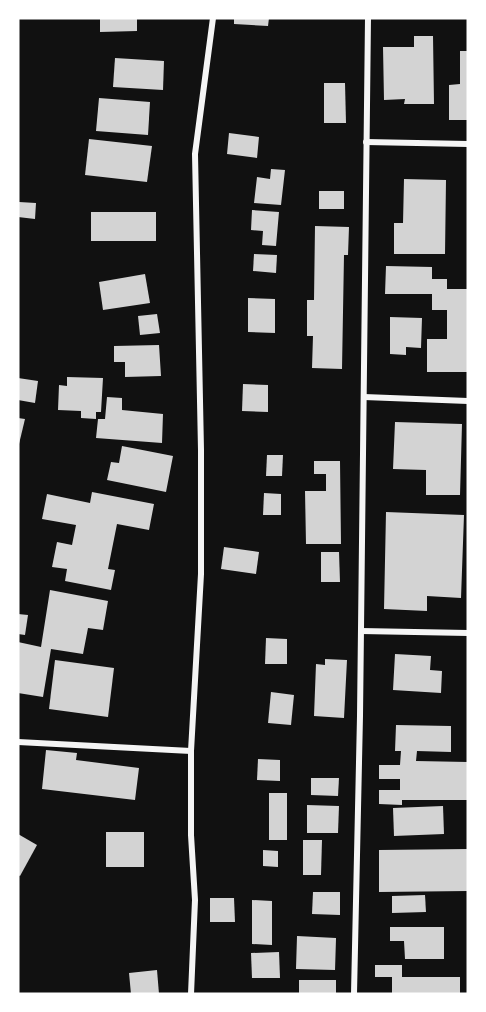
<svg xmlns="http://www.w3.org/2000/svg" width="486" height="1012" font-family="'IBM Plex Sans',sans-serif">
<style>
.building{fill:#d3d3d3}
.lines{fill:none;stroke-linecap:round;stroke-linejoin:round}
.minor{stroke:#f5f5f5;stroke-width:6}
</style>
<rect width="100%" height="100%" fill="#111"/>
<!-- building -->
<g class="building">
<path d="M 100,18 L 137,18 L 137,31 L 100,32 Z"/>
<path d="M 234,18 L 269,18 L 268,26 L 234,24 Z"/>
<path d="M 414,36 L 433,36 L 434,104 L 404,104 L 405,99 L 384,100 L 383,47 L 414,47 Z"/>
<path d="M 460,51 L 468,51 L 468,120 L 449,120 L 449,85 L 460,84 Z"/>
<path d="M 115,58 L 164,61 L 163,90 L 113,87 Z"/>
<path d="M 324,83 L 345,83 L 346,123 L 324,123 Z"/>
<path d="M 99,98 L 150,102 L 148,135 L 96,131 Z"/>
<path d="M 229,133 L 259,137 L 257,158 L 227,154 Z"/>
<path d="M 89,139 L 152,146 L 147,182 L 85,175 Z"/>
<path d="M 271,169 L 285,170 L 281,205 L 254,203 L 257,177 L 270,179 Z"/>
<path d="M 404,179 L 446,180 L 445,254 L 394,254 L 394,223 L 403,223 Z"/>
<rect x="319" y="191" width="25" height="18"/>
<path d="M 19,202 L 36,203 L 35,219 L 18,217 Z"/>
<path d="M 252,210 L 279,212 L 276,246 L 262,245 L 263,231 L 251,230 Z"/>
<rect x="91" y="212" width="65" height="29"/>
<path d="M 315,226 L 349,227 L 348,255 L 344,255 L 342,369 L 312,368 L 313,336 L 307,336 L 307,300 L 314,300 Z"/>
<path d="M 254,254 L 277,255 L 276,273 L 253,271 Z"/>
<path d="M 386,266 L 432,267 L 432,279 L 447,279 L 447,289 L 468,289 L 468,372 L 427,372 L 427,339 L 447,339 L 447,310 L 432,310 L 432,294 L 385,294 Z"/>
<path d="M 145,274 L 150,303 L 103,310 L 99,282 Z"/>
<path d="M 248,298 L 275,299 L 275,333 L 248,332 Z"/>
<path d="M 157,314 L 160,333 L 140,335 L 138,316 Z"/>
<path d="M 390,317 L 422,318 L 421,348 L 406,347 L 406,355 L 390,354 Z"/>
<path d="M 159,345 L 161,376 L 125,377 L 125,362 L 114,362 L 114,346 Z"/>
<path d="M 67,377 L 103,378 L 101,412 L 96,412 L 96,419 L 81,418 L 81,411 L 58,410 L 59,385 L 67,386 Z"/>
<path d="M 18,378 L 38,381 L 35,403 L 18,400 Z"/>
<path d="M 243,384 L 268,385 L 268,412 L 242,411 Z"/>
<path d="M 107,397 L 122,398 L 122,410 L 163,414 L 162,443 L 96,438 L 98,419 L 105,419 Z"/>
<path d="M 18,418 L 25,419 L 19,444 L 18,444 Z"/>
<path d="M 395,422 L 462,424 L 460,495 L 426,495 L 426,470 L 393,469 Z"/>
<path d="M 122,446 L 173,456 L 166,492 L 107,480 L 111,462 L 119,463 Z"/>
<path d="M 267,455 L 283,455 L 282,476 L 266,476 Z"/>
<path d="M 314,461 L 340,461 L 341,544 L 306,544 L 305,491 L 326,491 L 326,474 L 314,474 Z"/>
<path d="M 92,492 L 154,504 L 149,530 L 117,524 L 108,569 L 115,570 L 111,590 L 65,581 L 67,569 L 52,567 L 57,542 L 72,545 L 76,525 L 42,519 L 47,494 L 90,503 Z"/>
<path d="M 264,493 L 281,494 L 281,515 L 263,515 Z"/>
<path d="M 386,512 L 464,515 L 461,598 L 427,596 L 427,611 L 384,609 Z"/>
<path d="M 224,547 L 259,552 L 256,574 L 221,569 Z"/>
<path d="M 321,552 L 339,552 L 340,582 L 321,582 Z"/>
<path d="M 50,590 L 108,601 L 103,630 L 88,628 L 83,654 L 51,649 L 43,697 L 18,693 L 18,642 L 41,647 Z"/>
<path d="M 18,614 L 28,615 L 25,635 L 18,634 Z"/>
<path d="M 266,638 L 287,639 L 287,664 L 265,664 Z"/>
<path d="M 395,654 L 431,656 L 430,670 L 442,671 L 441,693 L 393,690 Z"/>
<path d="M 325,659 L 347,660 L 344,718 L 314,716 L 316,664 L 325,665 Z"/>
<path d="M 55,660 L 114,668 L 108,717 L 49,709 Z"/>
<path d="M 271,692 L 294,695 L 291,725 L 268,723 Z"/>
<path d="M 396,725 L 451,726 L 451,752 L 417,751 L 416,761 L 468,762 L 468,800 L 402,800 L 402,805 L 379,804 L 379,790 L 400,790 L 400,779 L 379,779 L 379,765 L 400,765 L 401,751 L 395,751 Z"/>
<path d="M 46,750 L 77,753 L 76,760 L 139,768 L 135,800 L 42,789 Z"/>
<path d="M 258,759 L 280,760 L 280,781 L 257,780 Z"/>
<path d="M 311,778 L 339,778 L 338,796 L 311,795 Z"/>
<rect x="269" y="793" width="18" height="47"/>
<path d="M 307,805 L 339,806 L 338,833 L 307,833 Z"/>
<path d="M 443,806 L 444,834 L 394,836 L 393,808 Z"/>
<rect x="106" y="832" width="38" height="35"/>
<path d="M 18,834 L 37,845 L 20,876 L 18,875 Z"/>
<path d="M 303,840 L 322,840 L 321,875 L 303,875 Z"/>
<path d="M 468,849 L 468,891 L 379,892 L 379,850 Z"/>
<path d="M 263,850 L 278,851 L 278,867 L 263,866 Z"/>
<path d="M 313,892 L 340,892 L 340,915 L 312,914 Z"/>
<path d="M 425,895 L 426,912 L 392,913 L 392,896 Z"/>
<path d="M 210,898 L 234,898 L 235,922 L 210,922 Z"/>
<path d="M 252,900 L 272,901 L 272,945 L 252,944 Z"/>
<path d="M 390,927 L 444,927 L 444,959 L 405,959 L 404,941 L 390,941 Z"/>
<path d="M 297,936 L 336,938 L 335,970 L 296,969 Z"/>
<path d="M 279,952 L 280,978 L 252,978 L 251,953 Z"/>
<path d="M 375,965 L 402,965 L 402,977 L 460,977 L 460,994 L 392,994 L 392,977 L 375,977 Z"/>
<path d="M 157,970 L 159,994 L 131,994 L 129,973 Z"/>
<rect x="299" y="980" width="37" height="14"/>
</g>
<g class="lines">
<!-- minor -->
<g class="minor">
<path d="M 366,142 L 468,144"/>
<path d="M 364,397 L 468,401"/>
<path d="M 361,631 L 468,633"/>
<path d="M 18,742 L 191,751"/>
<path d="M 191,994 L 195,900 L 191,835 L 191,751 L 201,574 L 201,450 L 195,154 L 213,18"/>
<path d="M 354,994 L 360,716 L 368,18"/>
</g>
</g>
<!-- border -->
<rect width="486" height="1012" fill="none" stroke="#ffffff" stroke-width="39"/>
</svg>
